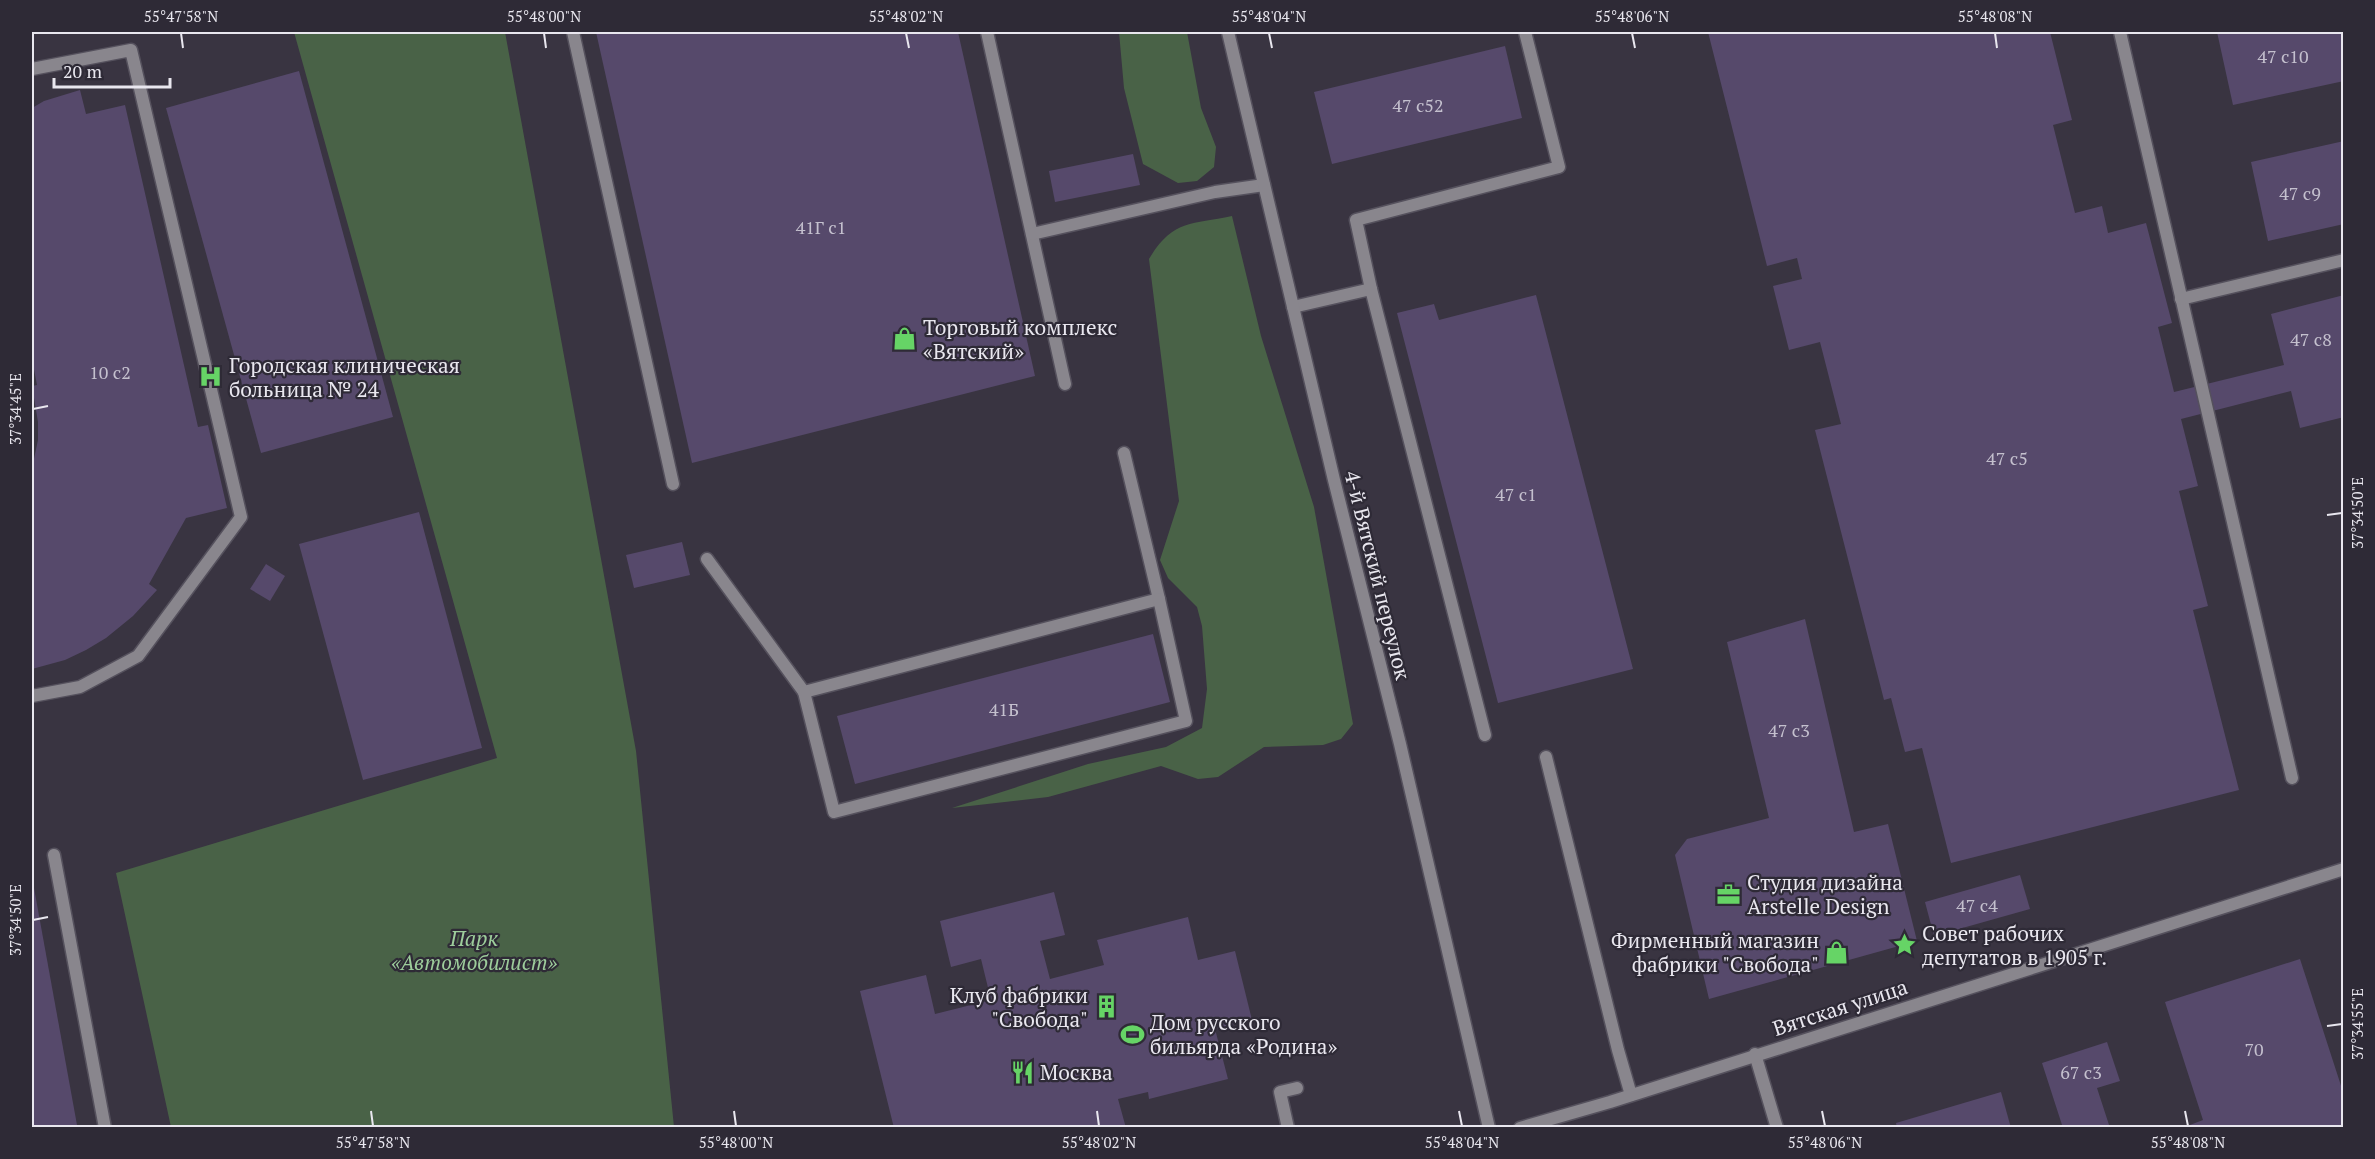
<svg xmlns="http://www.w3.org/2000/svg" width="2375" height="1159" font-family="'PT Serif',serif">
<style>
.green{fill:#496247}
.building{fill:#56496b}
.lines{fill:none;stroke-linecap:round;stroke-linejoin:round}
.service-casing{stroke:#55515d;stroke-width:15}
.minor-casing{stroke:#55515d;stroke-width:15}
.tertiary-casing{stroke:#55515d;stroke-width:15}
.service{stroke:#89868d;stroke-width:12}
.minor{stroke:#89868d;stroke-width:12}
.tertiary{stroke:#89868d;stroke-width:12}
.ticks{fill:none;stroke:#e9e7ef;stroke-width:2}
.labels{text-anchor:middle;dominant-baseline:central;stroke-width:4.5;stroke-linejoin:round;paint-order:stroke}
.number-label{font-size:18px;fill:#c4c0ce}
.poi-label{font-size:21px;fill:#e9e7ef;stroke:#2e2a36;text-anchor:start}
.street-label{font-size:21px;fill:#e9e7ef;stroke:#2e2a36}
.park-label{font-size:21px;font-style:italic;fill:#9dcd9b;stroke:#2e2a36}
.neatline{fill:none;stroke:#e9e7ef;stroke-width:2}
.ticks-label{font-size:15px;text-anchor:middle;fill:#e9e7ef}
</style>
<rect width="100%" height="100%" fill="#393441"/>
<!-- green -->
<g class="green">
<path d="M 294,32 L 505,32 L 636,751 L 674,1127 L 171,1127 L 116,873 L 497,758 Z"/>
<path d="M 1119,32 L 1187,32 L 1201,108 L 1216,147 L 1214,167 L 1197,181 L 1178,183 L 1143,164 L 1124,88 Z"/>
<path d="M 1232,216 L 1261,336 L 1314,507 L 1353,724 L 1341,739 L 1323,745 L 1264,747 L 1218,777 L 1198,779 L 1161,766 L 1048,797 L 952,808 L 1088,764 L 1166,747 L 1202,728 L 1207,689 L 1202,626 L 1197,607 L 1168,578 L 1160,560 L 1179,501 L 1149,259 C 1173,219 1191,225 1232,216 Z"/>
</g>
<!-- building -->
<g class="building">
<path d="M 596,32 L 958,32 L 1035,376 L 692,463 Z"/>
<path d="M 1708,32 L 2050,32 L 2072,120 L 2053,125 L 2075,213 L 2102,206 L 2108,233 L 2146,223 L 2172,323 L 2158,327 L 2174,392 L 2284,365 L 2271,314 L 2344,295 L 2344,417 L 2300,428 L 2291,391 L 2181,419 L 2198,486 L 2179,491 L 2208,606 L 2193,610 L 2239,790 L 1951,863 L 1922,748 L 1905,752 L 1891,698 L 1884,700 L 1815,430 L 1841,424 L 1820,342 L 1789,350 L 1773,286 L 1802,279 L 1797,258 L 1767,266 Z"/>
<path d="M 2217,32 L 2344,32 L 2344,81 L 2233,105 Z"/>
<path d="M 1505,46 L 1522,118 L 1332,164 L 1314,92 Z"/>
<path d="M 299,71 L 393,417 L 261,453 L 166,108 Z"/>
<path d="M 80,90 L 86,114 L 125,105 L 198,427 L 208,425 L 227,508 L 186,518 L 149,584 L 157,590 L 133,616 L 106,638 L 86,650 L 65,660 L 32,669 L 32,468 L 38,440 L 38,422 L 32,386 L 37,385 L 32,359 L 32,108 L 44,101 Z"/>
<path d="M 2344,141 L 2344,224 L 2268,241 L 2251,162 Z"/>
<path d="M 1133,154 L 1140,185 L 1055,202 L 1049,171 Z"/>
<path d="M 1536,295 L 1633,669 L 1498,703 L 1397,313 L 1434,304 L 1439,320 Z"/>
<path d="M 419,512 L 482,748 L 363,780 L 299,544 Z"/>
<path d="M 682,542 L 690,575 L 634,588 L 626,555 Z"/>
<path d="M 266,564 L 285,576 L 270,601 L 250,589 Z"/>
<path d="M 1805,619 L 1854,832 L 1888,824 L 1917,941 L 1709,999 L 1675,855 L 1687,839 L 1769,818 L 1727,642 Z"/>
<path d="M 1153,634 L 1170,702 L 855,784 L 837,716 Z"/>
<path d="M 2020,875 L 2030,909 L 1934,936 L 1925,902 Z"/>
<path d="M 32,877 L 77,1125 L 64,1128 L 32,1128 Z"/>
<path d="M 1054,892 L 1065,935 L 1040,941 L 1050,979 L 1104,965 L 1097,940 L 1188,917 L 1198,960 L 1235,951 L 1252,1020 L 1215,1029 L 1228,1079 L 1149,1099 L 1148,1092 L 1118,1099 L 1126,1128 L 894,1128 L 860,991 L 926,975 L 935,1014 L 991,1000 L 981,959 L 951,967 L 940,921 Z"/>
<path d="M 2300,959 L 2344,1095 L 2344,1128 L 2182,1128 L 2203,1120 L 2165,1002 Z"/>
<path d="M 2107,1042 L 2120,1081 L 2097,1088 L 2110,1128 L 2063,1128 L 2042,1063 Z"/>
<path d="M 2001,1092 L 2011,1128 L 1897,1128 L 1896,1123 Z"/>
</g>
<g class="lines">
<defs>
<g id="service">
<path d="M 573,32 L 673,484"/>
<path d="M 987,32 L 1065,384"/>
<path d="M 2120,32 L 2292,778"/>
<path d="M 32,69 L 131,50 L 241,517 L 138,656 L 80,687 L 32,696"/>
<path d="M 1032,234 L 1215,192 L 1264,185"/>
<path d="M 2181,299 L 2344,260"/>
<path d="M 1293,307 L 1371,289"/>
<path d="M 707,559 L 804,692 L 1159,599 L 1124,453"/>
<path d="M 804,692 L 834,812 L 1186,721 L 1159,599"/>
<path d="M 1485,735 L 1371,289 L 1356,220 L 1559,167 L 1525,32"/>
<path d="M 1546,757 L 1618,1050 L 1631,1095"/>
<path d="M 54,855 L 105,1128"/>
<path d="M 1755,1054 L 1777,1128"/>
<path d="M 1288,1128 L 1280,1092 L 1297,1088"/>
</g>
<path id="minor" d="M 1228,32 L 1334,480 L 1400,744 L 1489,1128"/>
<path id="tertiary" d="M 1520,1128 L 1610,1102 L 2344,869"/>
</defs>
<!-- service casing -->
<use href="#service" class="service-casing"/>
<!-- minor casing -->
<use href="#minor" class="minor-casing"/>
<!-- tertiary casing -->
<use href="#tertiary" class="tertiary-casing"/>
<!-- service -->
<use href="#service" class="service"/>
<!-- minor -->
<use href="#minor" class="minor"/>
<!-- tertiary -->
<use href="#tertiary" class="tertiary"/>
</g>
<!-- ticks -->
<path class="ticks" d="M 181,33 L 183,48M 544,33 L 546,48M 906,33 L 909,48M 1269,33 L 1272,48M 1632,33 L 1635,48M 1995,33 L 1997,48M 33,409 L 48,406M 2327,515 L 2342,513M 33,920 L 48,917M 2327,1026 L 2342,1024M 371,1111 L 373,1126M 734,1111 L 736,1126M 1097,1111 L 1099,1126M 1459,1111 L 1462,1126M 1822,1111 L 1825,1126M 2185,1111 L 2188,1126"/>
<!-- icons -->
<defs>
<symbol id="shop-bare" viewBox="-9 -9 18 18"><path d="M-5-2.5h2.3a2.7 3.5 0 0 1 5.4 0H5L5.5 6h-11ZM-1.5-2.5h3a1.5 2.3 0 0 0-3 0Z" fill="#66d466" stroke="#2e2a36" stroke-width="2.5" paint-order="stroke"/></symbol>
<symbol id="hospital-bare" viewBox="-9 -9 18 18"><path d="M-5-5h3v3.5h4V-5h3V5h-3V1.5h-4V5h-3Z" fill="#66d466" stroke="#2e2a36" stroke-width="2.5" paint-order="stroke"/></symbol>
<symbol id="office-bare" viewBox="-9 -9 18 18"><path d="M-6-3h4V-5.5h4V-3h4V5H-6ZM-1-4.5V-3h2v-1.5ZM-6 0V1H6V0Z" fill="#66d466" stroke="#2e2a36" stroke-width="2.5" paint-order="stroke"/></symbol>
<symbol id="sight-bare" viewBox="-9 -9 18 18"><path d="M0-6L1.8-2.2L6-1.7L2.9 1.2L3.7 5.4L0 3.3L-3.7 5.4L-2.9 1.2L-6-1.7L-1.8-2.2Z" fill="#66d466" stroke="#2e2a36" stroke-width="2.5" paint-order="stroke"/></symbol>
<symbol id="building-bare" viewBox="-9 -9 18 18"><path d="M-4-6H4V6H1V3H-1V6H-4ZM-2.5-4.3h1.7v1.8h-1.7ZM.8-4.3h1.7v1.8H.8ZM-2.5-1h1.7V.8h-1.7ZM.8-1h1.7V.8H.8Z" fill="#66d466" stroke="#2e2a36" stroke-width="2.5" paint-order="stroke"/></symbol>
<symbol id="stadium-bare" viewBox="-9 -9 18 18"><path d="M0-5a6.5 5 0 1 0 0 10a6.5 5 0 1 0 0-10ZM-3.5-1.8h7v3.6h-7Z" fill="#66d466" stroke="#2e2a36" stroke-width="2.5" paint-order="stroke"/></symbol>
<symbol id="restaurant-bare" viewBox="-9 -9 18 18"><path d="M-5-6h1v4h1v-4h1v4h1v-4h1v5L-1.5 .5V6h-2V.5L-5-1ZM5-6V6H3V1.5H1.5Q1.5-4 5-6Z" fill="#66d466" stroke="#2e2a36" stroke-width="2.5" paint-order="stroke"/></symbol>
</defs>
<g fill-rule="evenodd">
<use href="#shop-bare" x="888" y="322" width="33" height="33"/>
<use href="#hospital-bare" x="194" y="360" width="33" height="33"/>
<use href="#office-bare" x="1712" y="878" width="33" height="33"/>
<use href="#sight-bare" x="1888" y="928" width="33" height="33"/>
<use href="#shop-bare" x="1820" y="936" width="33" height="33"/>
<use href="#building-bare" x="1090" y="990" width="33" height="33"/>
<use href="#stadium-bare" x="1116" y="1018" width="33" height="33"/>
<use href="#restaurant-bare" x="1006" y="1056" width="33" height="33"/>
</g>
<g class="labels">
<!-- number labels -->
<g class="number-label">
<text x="2283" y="56">47 с10</text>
<text x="1418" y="105">47 с52</text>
<text x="2300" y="193">47 с9</text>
<text x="821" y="227">41Г с1</text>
<text x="2311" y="339">47 с8</text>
<text x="110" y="372">10 с2</text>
<text x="2007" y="458">47 с5</text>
<text x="1516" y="494">47 с1</text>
<text x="1004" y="709">41Б</text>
<text x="1789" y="730">47 с3</text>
<text x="1977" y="905">47 с4</text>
<text x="2254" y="1049">70</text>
<text x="2081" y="1072">67 с3</text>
</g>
<!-- poi labels -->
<g class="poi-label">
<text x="923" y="327">Торговый комплекс<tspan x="923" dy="24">«Вятский»</tspan></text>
<text x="229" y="365">Городская клиническая<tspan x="229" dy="24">больница № 24</tspan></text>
<text x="1747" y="882">Студия дизайна<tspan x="1747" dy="24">Arstelle Design</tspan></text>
<text x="1922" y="933">Совет рабочих<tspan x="1922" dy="24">депутатов в 1905 г.</tspan></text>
<text x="1819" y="940" text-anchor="end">Фирменный магазин<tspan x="1819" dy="24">фабрики "Свобода"</tspan></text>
<text x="1088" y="995" text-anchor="end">Клуб фабрики<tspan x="1088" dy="24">"Свобода"</tspan></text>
<text x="1150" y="1022">Дом русского<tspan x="1150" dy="24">бильярда «Родина»</tspan></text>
<text x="1040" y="1072">Москва</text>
</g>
<!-- street labels -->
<g class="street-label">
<text transform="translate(1378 575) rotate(76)">4-й Вятский переулок</text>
<text transform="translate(1840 1007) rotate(-18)">Вятская улица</text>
</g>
<!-- park labels -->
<g class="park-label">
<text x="474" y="938">Парк<tspan x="474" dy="24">«Автомобилист»</tspan></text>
</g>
</g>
<!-- border -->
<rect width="2375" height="1159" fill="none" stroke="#2e2a36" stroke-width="66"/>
<!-- scale -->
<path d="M54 78v9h116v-9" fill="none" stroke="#e9e7ef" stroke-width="3"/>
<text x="63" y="78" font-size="18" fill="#e9e7ef" stroke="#2e2a36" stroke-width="4.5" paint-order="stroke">20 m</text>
<rect x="33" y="33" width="2309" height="1093" class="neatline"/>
<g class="ticks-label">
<text x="181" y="22">55°47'58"N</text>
<text x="544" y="22">55°48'00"N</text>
<text x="906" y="22">55°48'02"N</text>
<text x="1269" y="22">55°48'04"N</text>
<text x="1632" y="22">55°48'06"N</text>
<text x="1995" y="22">55°48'08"N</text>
<text transform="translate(16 409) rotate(-90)" y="5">37°34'45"E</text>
<text transform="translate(2358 513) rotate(-90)" y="5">37°34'50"E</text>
<text transform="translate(16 920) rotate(-90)" y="5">37°34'50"E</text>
<text transform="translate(2358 1024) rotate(-90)" y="5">37°34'55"E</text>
<text x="373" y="1148">55°47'58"N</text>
<text x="736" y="1148">55°48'00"N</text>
<text x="1099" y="1148">55°48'02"N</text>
<text x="1462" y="1148">55°48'04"N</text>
<text x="1825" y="1148">55°48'06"N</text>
<text x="2188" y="1148">55°48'08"N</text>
</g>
</svg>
